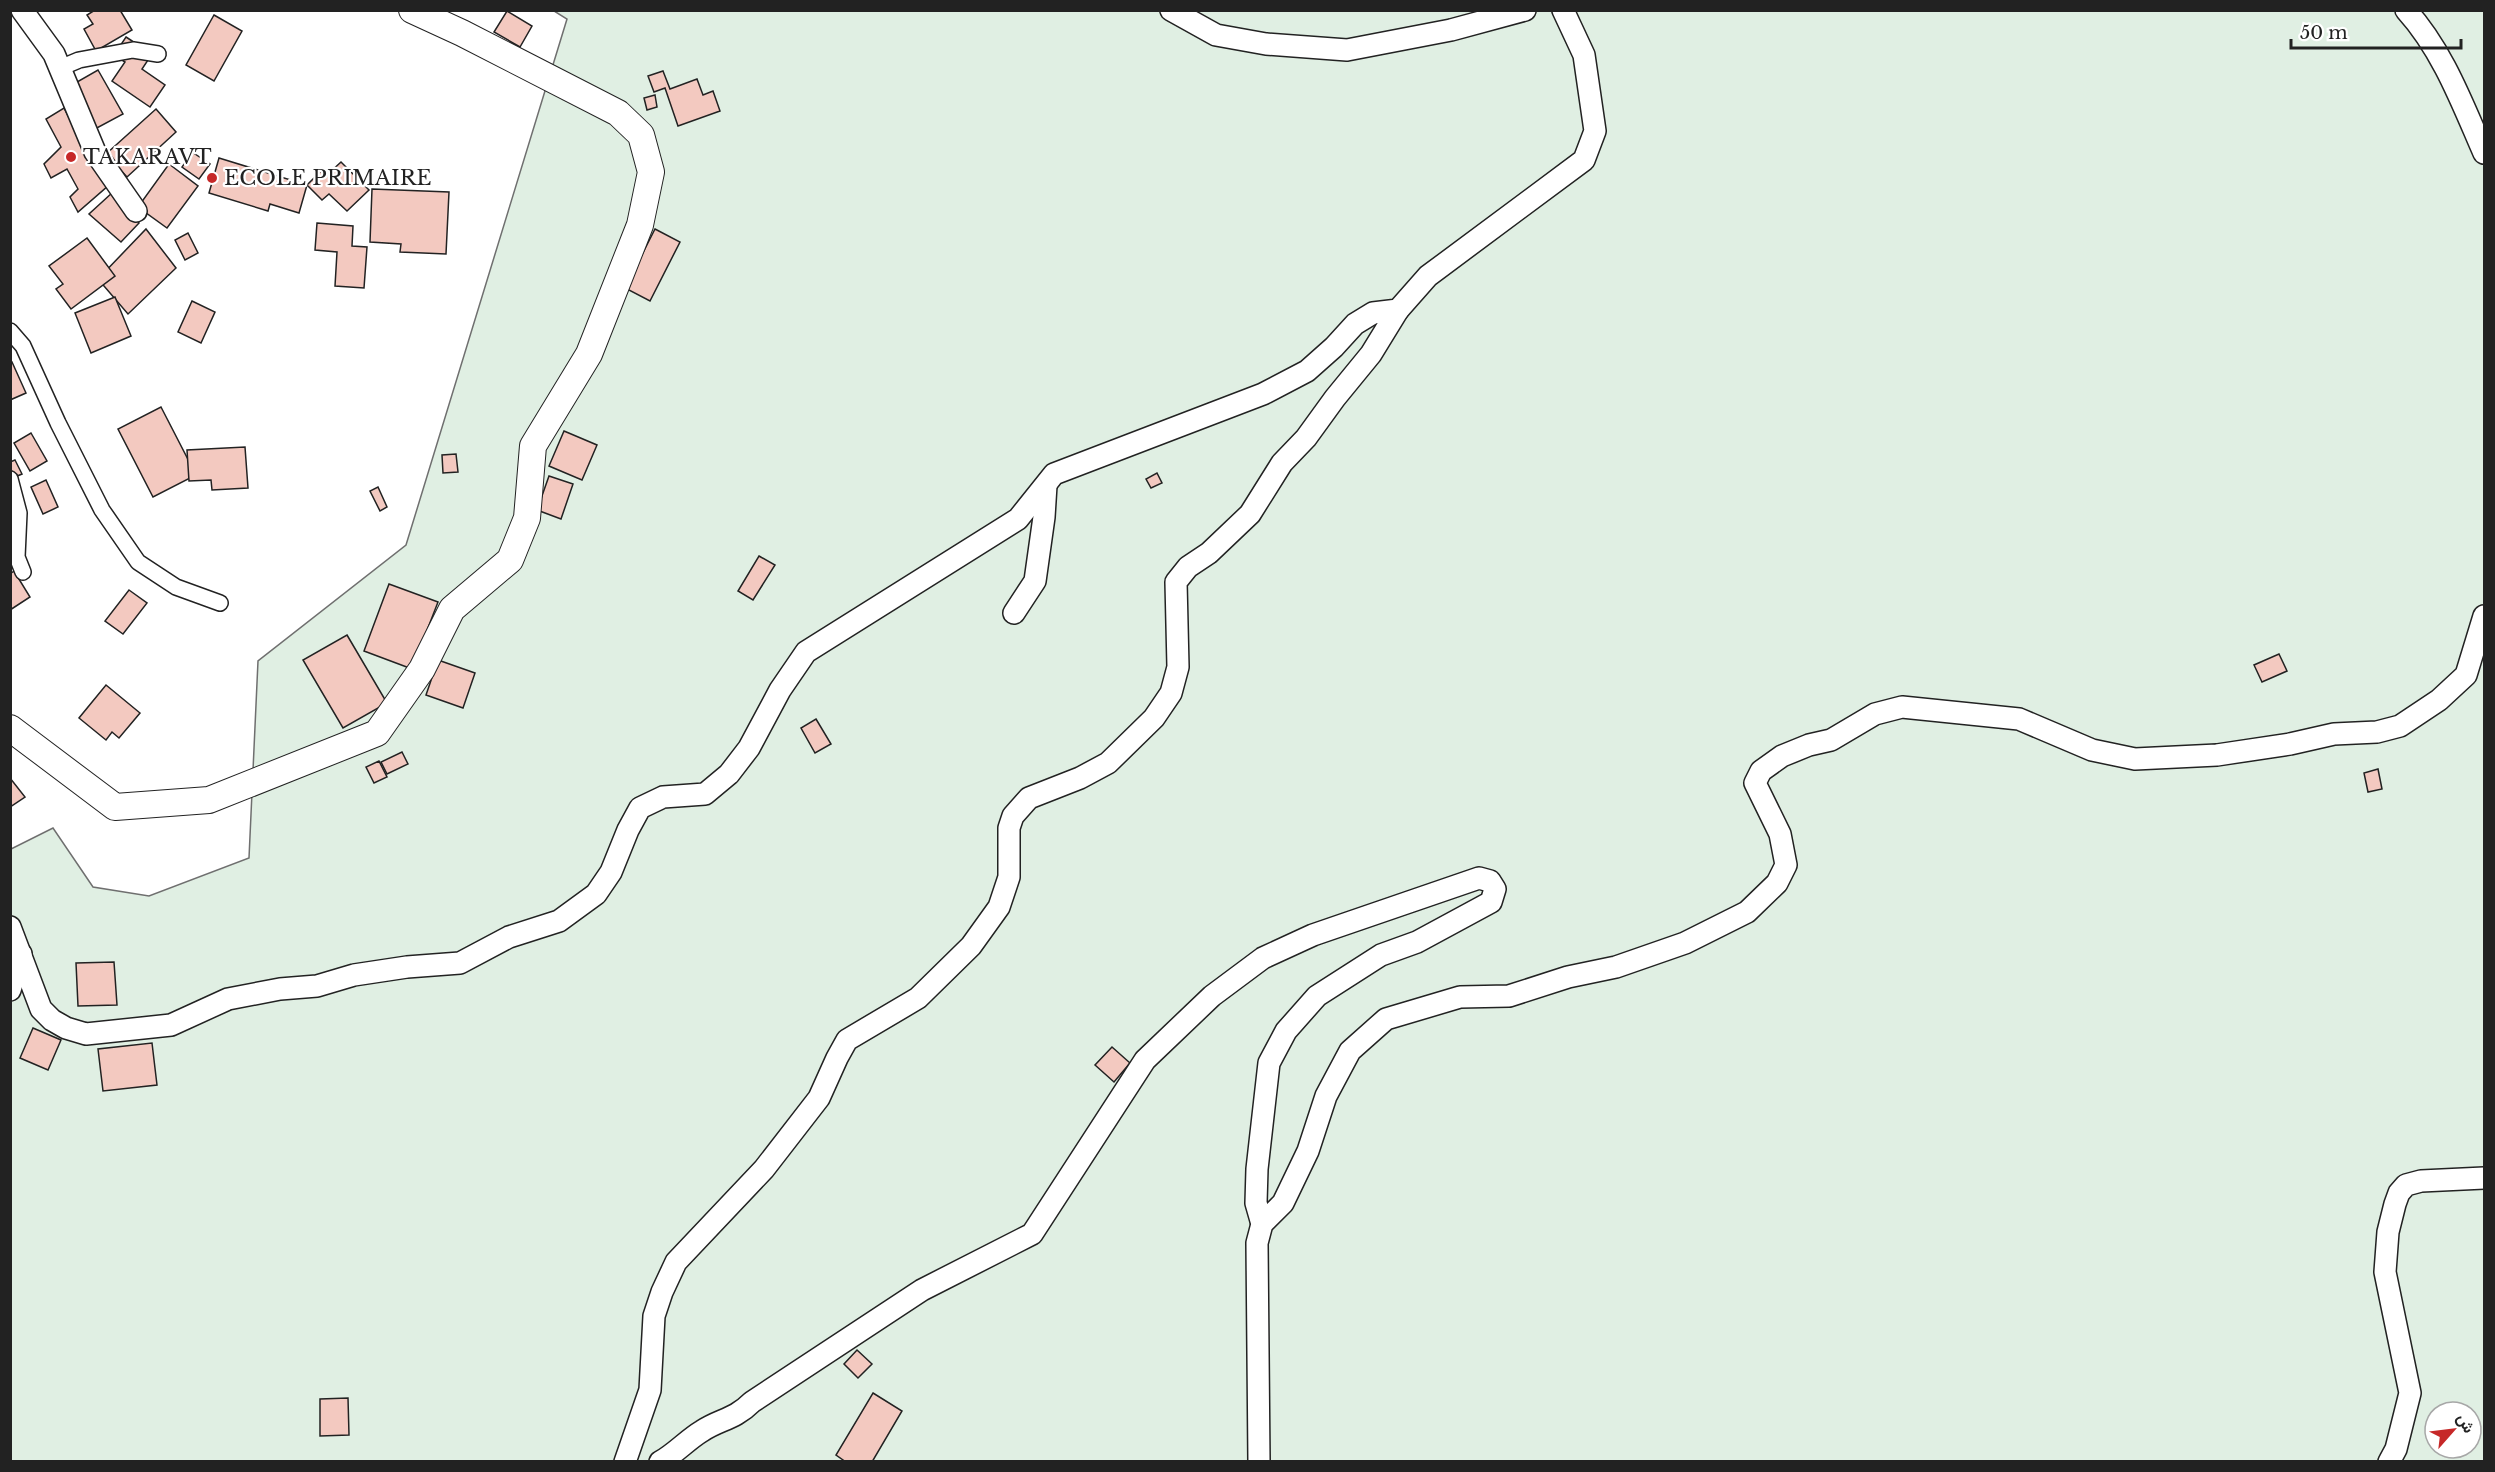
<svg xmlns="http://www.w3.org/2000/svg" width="2495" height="1472" font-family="'Libre Baskerville',Vazirmatn,serif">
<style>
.green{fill:#e0efe3;stroke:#6f6f6f;stroke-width:1.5;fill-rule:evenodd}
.building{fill:#f3c9c0;stroke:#222;stroke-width:1.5}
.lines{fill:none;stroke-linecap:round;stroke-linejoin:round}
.pedestrian-casing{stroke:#222;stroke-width:18}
.minor-casing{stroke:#222;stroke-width:24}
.tertiary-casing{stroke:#222;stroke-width:28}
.pedestrian{stroke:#fff;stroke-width:15}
.minor{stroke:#fff;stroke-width:21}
.tertiary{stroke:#fff;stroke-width:26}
.poi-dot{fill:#c62828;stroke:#fff;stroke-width:2}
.labels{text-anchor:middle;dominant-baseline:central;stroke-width:4.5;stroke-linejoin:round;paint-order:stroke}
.poi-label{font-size:21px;fill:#222;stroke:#fff;text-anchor:start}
</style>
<rect width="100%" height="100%" fill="#fff"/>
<!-- green -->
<path class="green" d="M 554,11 L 2484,11 L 2484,1461 L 11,1462 L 11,849 L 53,828 L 93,887 L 149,896 L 249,858 L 258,661 L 406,545 L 567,19 ZM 2435,1412 L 2471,1412 L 2471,1448 L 2435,1448 Z"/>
<!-- building -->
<g class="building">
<path d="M 95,10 L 120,10 L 132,30 L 96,51 L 84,29 L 93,24 L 87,15 Z"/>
<path d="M 507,11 L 532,26 L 520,47 L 494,32 Z"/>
<path d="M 214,15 L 242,31 L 214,81 L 186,65 Z"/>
<path d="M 126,37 L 152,54 L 142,69 L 165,85 L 150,107 L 112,81 L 125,62 L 114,55 Z"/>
<path d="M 98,70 L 123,114 L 95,129 L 70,86 Z"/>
<path d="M 663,71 L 670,89 L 697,79 L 703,95 L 713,91 L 720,111 L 678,126 L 665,88 L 654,92 L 648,76 Z"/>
<path d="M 655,95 L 657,107 L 647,110 L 644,98 Z"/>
<path d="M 64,108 L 86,151 L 109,185 L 78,212 L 70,197 L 78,189 L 67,169 L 51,178 L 44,164 L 61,147 L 46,119 Z"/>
<path d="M 156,109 L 176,132 L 127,177 L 106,154 Z"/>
<path d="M 192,152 L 210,164 L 199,179 L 182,167 Z"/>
<path d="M 219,158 L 307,185 L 299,213 L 270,204 L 268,211 L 209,193 Z"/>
<path d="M 341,162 L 369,190 L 347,211 L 329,194 L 322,200 L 307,185 L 322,170 L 327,175 Z"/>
<path d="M 169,164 L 198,186 L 167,228 L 138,207 Z"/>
<path d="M 372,189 L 449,192 L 446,254 L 400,252 L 401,244 L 370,242 Z"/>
<path d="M 113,192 L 139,223 L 121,242 L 89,214 Z"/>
<path d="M 317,223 L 353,226 L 352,246 L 367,247 L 364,288 L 335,286 L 337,252 L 315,250 Z"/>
<path d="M 146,229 L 176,268 L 128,314 L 98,279 Z"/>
<path d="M 655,229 L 680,242 L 650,301 L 625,288 Z"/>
<path d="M 188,233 L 198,253 L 185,260 L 175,240 Z"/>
<path d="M 87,238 L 115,276 L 71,309 L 56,289 L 63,284 L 49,266 Z"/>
<path d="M 115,297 L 131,336 L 91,353 L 75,313 Z"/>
<path d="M 192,301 L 215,312 L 201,343 L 178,332 Z"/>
<path d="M 12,362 L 26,393 L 10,400 L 10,363 Z"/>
<path d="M 161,407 L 196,475 L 153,497 L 118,429 Z"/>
<path d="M 564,431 L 597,445 L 582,480 L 549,466 Z"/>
<path d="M 31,433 L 47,461 L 30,471 L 14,443 Z"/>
<path d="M 245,447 L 248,488 L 212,490 L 211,480 L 189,481 L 187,450 Z"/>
<path d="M 456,454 L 458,472 L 443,473 L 442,455 Z"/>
<path d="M 15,460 L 22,474 L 10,479 L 10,462 Z"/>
<path d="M 1157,473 L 1162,483 L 1151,488 L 1146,479 Z"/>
<path d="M 549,476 L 573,484 L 561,519 L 537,510 Z"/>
<path d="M 46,480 L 58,507 L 43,514 L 31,487 Z"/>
<path d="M 378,487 L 387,507 L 380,511 L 370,491 Z"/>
<path d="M 759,556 L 775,565 L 753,600 L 738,591 Z"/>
<path d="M 14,571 L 30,597 L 10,610 L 10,574 Z"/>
<path d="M 389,584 L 438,602 L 412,669 L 364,651 Z"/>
<path d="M 129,590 L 147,603 L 123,634 L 105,621 Z"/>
<path d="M 347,635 L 387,703 L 343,728 L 303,660 Z"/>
<path d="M 2279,654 L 2287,671 L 2262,682 L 2254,665 Z"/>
<path d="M 438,660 L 475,673 L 463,708 L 426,695 Z"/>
<path d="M 106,685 L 140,713 L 119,738 L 112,732 L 106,740 L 79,718 Z"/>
<path d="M 816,719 L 831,744 L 815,753 L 801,728 Z"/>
<path d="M 402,752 L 408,764 L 387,774 L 381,762 Z"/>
<path d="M 379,761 L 387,777 L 374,783 L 366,767 Z"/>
<path d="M 2378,769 L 2382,789 L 2368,792 L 2364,773 Z"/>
<path d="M 10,778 L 25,797 L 10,807 Z"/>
<path d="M 114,962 L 117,1005 L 78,1006 L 76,963 Z"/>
<path d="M 33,1028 L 61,1040 L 48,1070 L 20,1058 Z"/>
<path d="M 152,1043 L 157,1085 L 103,1091 L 98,1049 Z"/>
<path d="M 1112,1047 L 1130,1063 L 1114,1082 L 1095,1065 Z"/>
<path d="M 857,1350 L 872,1364 L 858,1378 L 844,1364 Z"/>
<path d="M 873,1393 L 902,1411 L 872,1462 L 846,1462 L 836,1455 Z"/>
<path d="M 348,1398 L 349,1435 L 320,1436 L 320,1399 Z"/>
</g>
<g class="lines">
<defs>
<g id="pedestrian">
<path d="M 60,68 L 79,60 L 133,50 L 158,54"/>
<path d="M 10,331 L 23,346 L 58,423 L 102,510 L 138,562 L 176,587 L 220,603"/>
<path d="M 10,479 L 19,513 L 17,557 L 23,572"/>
</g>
<g id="minor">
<path d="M 22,10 L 54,54 L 95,152 L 136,211"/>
<path d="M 1171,10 L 1216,35 L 1266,44 L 1347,50 L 1451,30 L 1525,10"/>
<path d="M 2406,10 C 2443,51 2462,103 2484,153"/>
<path d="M 1014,613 L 1035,581 L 1044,517 L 1046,485"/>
<path d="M 10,927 L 41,1009 L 52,1020 L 66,1028 L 86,1034 L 171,1025 L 228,999 L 280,989 L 317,986 L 354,975 L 407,967 L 460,963 L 509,937 L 559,921 L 596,894 L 611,872 L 628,830 L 640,808 L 663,797 L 705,794 L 729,774 L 749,748 L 780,690 L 806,652 L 1018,519 L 1054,474 L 1263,394 L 1307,371 L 1334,347 L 1355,324 L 1373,313 L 1398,310 L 1428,276 L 1584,160 L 1595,131 L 1584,55 L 1563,10"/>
<path d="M 10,990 L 21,954"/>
<path d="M 625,1462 L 650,1390 L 654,1316 L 662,1292 L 676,1262 L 764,1169 L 819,1098 L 837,1058 L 847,1040 L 918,998 L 971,946 L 999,907 L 1009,877 L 1009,828 L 1013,816 L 1029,798 L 1080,778 L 1108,763 L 1154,718 L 1171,693 L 1178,667 L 1176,582 L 1188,567 L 1209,553 L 1250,514 L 1282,463 L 1306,438 L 1335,398 L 1371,354 L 1398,310"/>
<path d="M 660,1462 C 676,1453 687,1440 702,1431 C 720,1419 734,1420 752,1402 L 922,1290 L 1032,1234 L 1145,1060 L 1212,996 L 1263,958 L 1313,935 L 1479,878 L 1490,881 L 1495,889 L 1491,902 L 1417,942 L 1381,955 L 1317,996 L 1286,1031 L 1269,1063 L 1257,1169 L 1256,1203 L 1262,1224"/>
<path d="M 1259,1462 L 1257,1243 L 1262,1224 L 1283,1203 L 1308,1151 L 1326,1096 L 1350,1051 L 1386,1019 L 1460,997 L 1509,996 L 1568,977 L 1616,967 L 1685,943 L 1747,912 L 1777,883 L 1786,865 L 1780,834 L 1755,783 L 1761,771 L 1782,756 L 1809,745 L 1831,740 L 1875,714 L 1902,707 L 2019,719 L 2092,750 L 2135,759 L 2217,755 L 2290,744 L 2334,734 L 2377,732 L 2400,726 L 2439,700 L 2466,675 L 2484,616"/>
<path d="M 2389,1462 L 2396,1449 L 2410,1393 L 2385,1272 L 2388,1232 L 2395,1204 L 2399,1193 L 2406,1185 L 2421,1181 L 2484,1178"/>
</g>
<path id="tertiary" d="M 10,728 L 115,807 L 209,800 L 377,733 L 422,669 L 452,609 L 510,560 L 527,518 L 533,446 L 589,354 L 640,225 L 651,172 L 641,135 L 618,113 L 462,33 L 412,10"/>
</defs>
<!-- pedestrian casing -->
<use href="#pedestrian" class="pedestrian-casing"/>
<!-- minor casing -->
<use href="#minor" class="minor-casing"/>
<!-- tertiary casing -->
<use href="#tertiary" class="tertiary-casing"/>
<!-- pedestrian -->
<use href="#pedestrian" class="pedestrian"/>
<!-- minor -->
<use href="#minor" class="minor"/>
<!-- tertiary -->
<use href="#tertiary" class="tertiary"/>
</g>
<!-- markers -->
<g class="poi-dot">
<circle cx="71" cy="157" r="6"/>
<circle cx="212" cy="178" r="6"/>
</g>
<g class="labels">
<!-- poi labels -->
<g class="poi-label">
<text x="83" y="157">TAKARAVT</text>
<text x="224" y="178">ECOLE PRIMAIRE</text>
</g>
</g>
<!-- border -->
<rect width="2495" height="1472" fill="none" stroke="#222222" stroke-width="24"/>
<!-- north arrow -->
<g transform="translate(2453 1430) rotate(62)"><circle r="28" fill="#ffffff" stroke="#a7a7a7" stroke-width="1.5"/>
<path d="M0-4.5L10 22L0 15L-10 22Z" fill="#c62828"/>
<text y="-9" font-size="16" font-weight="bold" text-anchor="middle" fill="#222222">ش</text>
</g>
<!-- scale -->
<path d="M2291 39v9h170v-9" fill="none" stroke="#222222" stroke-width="3"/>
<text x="2300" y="39" font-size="18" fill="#222222" stroke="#ffffff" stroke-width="4.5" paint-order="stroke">50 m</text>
</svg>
